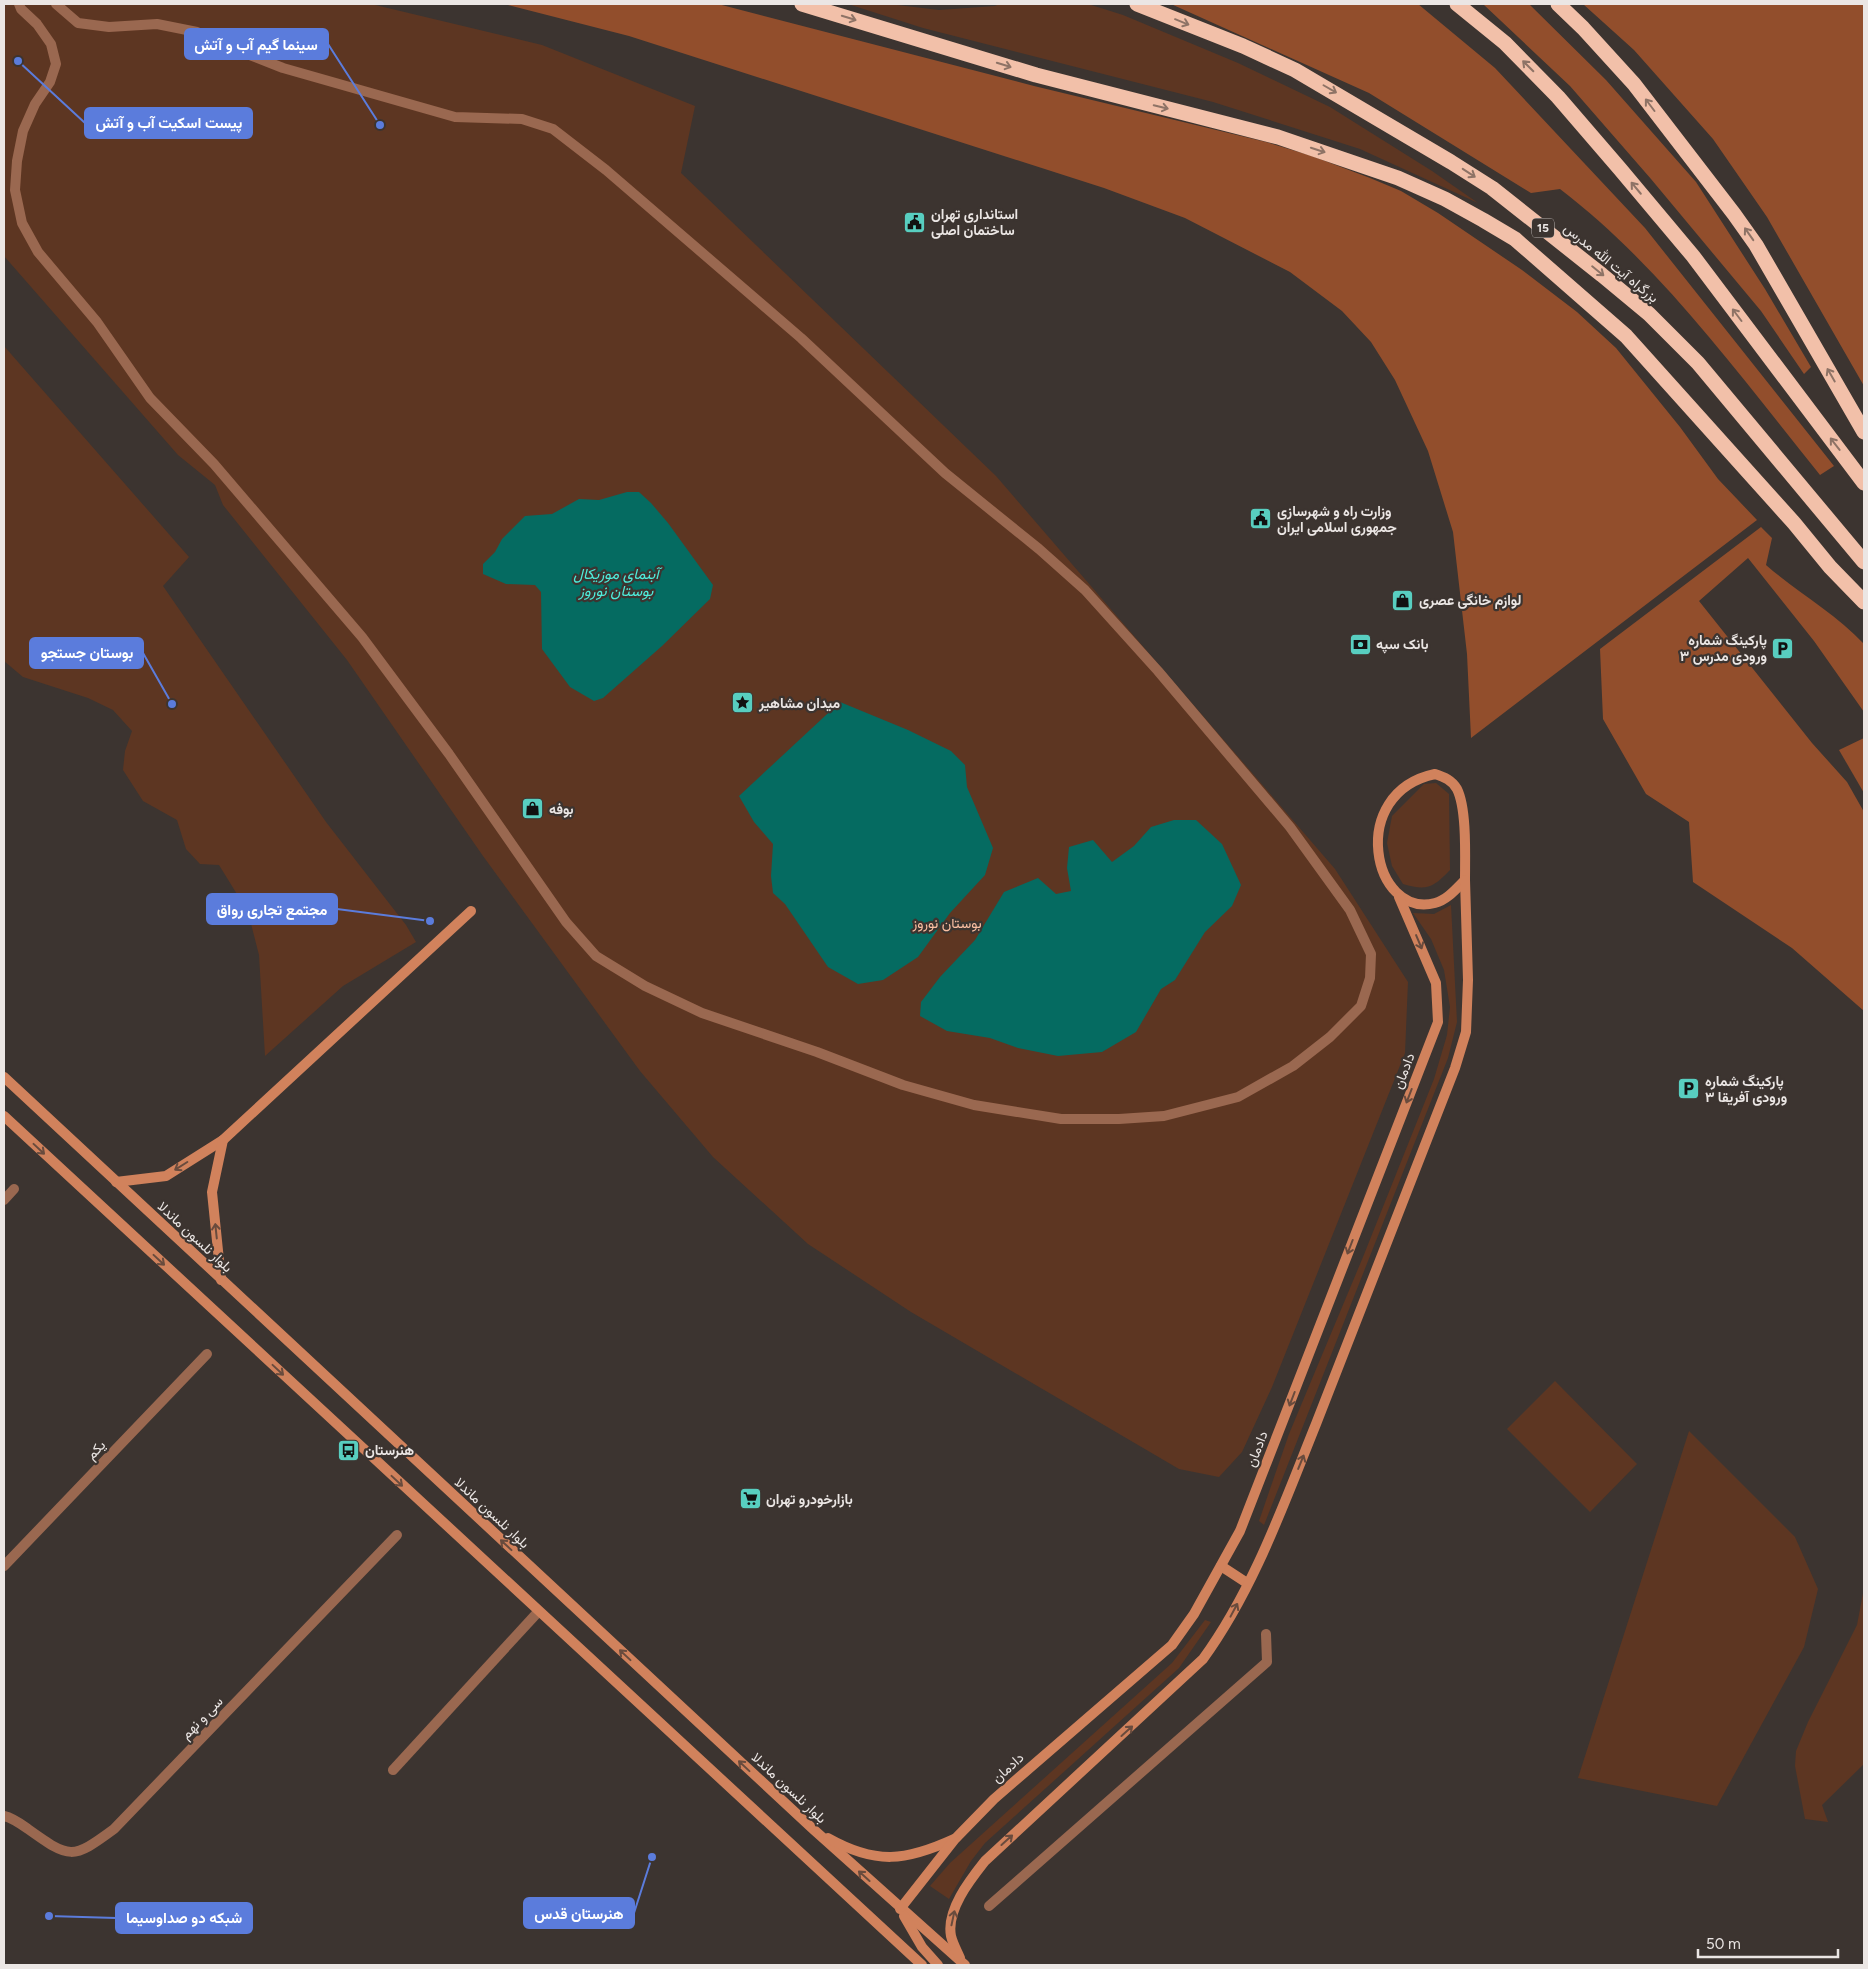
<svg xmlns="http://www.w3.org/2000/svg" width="1868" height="1969" font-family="Figtree,Vazirmatn,sans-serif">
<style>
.green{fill:#5d3622}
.forest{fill:#924e2c}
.water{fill:#056b61}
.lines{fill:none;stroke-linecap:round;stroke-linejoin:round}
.street{stroke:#9a6850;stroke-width:10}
.secondary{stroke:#d1825c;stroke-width:10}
.highway{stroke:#f2c0a9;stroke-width:15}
.oneway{stroke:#8e7366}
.oneway2{stroke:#694b3d}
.labels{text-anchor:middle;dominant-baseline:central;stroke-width:4.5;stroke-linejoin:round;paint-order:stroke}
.shield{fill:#3c3430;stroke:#b6b1ae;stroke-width:1}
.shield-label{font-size:12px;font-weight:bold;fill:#ebe6e4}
.poi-label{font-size:14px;font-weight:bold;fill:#ebe6e4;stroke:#3c3430;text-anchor:start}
.street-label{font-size:14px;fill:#ebe6e4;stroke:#3c3430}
.park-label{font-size:14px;fill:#fcc0a3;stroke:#3c3430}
.water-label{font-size:15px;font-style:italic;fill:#4eeddc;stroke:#3c3430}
.leader{fill:none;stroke:#5b7cdc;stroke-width:2}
.callout-dot{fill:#5b7cdc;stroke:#3c3430;stroke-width:2}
.callout{fill:#5b7cdc;stroke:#5b7cdc;stroke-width:2}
.callout-label{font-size:15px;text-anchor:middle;font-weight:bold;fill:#fff}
</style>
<rect width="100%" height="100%" fill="#3c3430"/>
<!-- green -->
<g class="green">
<path d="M 4,4 L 371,4 L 542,45 L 695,106 L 681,173 L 996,476 L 1335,869 L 1408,982 L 1405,1053 L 1272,1387 L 1242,1452 L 1219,1477 L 1179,1469 L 911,1312 L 808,1244 L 713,1157 L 640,1071 L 483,856 L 347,660 L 223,505 L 215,485 L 178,455 L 4,256 Z"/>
<path d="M 848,4 L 889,4 L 939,10 L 995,6 L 999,4 L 1088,4 L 1123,15 L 1238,63 L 1330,107 L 1432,171 L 1478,203 L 1360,149 L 1213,102 L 923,28 Z"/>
<path d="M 4,346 L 189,557 L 163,586 L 326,822 L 406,925 L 416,942 L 343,986 L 265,1056 L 259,955 L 248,912 L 219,865 L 200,864 L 186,849 L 177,820 L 143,801 L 123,770 L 125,751 L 132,731 L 113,710 L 88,698 L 23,677 L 4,661 Z"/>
<path d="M 1436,783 L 1449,794 L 1450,870 C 1433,888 1426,891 1403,884 L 1392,866 L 1387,843 L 1392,816 L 1424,784 Z"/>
<path d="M 1451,905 L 1457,1022 L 1448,1058 L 1264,1525 L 1259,1521 L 1289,1434 L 1363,1257 L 1434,1079 L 1447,1035 L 1450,1007 L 1444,970 L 1431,939 L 1413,913 L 1434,914 Z"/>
<path d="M 1555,1381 L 1637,1464 L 1590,1512 L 1507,1429 Z"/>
<path d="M 1689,1431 L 1795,1537 L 1818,1589 L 1804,1647 L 1717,1806 L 1578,1778 Z"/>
<path d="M 1864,1588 L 1864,1764 L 1822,1805 L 1828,1822 L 1805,1819 L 1795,1766 L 1796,1751 L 1808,1722 L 1857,1625 Z"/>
<path d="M 1205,1620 L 1211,1622 L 1179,1668 L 985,1843 L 971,1861 L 949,1899 L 930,1886 L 950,1863 L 1172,1663 Z"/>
</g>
<!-- forest -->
<g class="forest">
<path d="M 504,4 L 718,4 L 1034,86 L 1266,142 L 1312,156 L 1370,178 L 1401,191 L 1438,213 L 1522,270 L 1577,312 L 1616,348 L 1680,427 L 1718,479 L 1757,520 L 1471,738 L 1467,654 L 1453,532 L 1428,451 L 1395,380 L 1371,342 L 1342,311 L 1290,272 L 1185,218 L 1104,188 L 629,36 Z"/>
<path d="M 1171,4 L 1418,4 L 1495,68 L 1645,228 L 1834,466 L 1820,475 C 1740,376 1661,266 1560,189 L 1531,193 L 1369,93 Z"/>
<path d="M 1483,4 L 1529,4 L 1606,80 L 1696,182 L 1765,289 L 1811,367 L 1804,374 L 1761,311 L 1651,179 L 1570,86 Z"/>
<path d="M 1583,4 L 1864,4 L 1864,386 L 1767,217 L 1713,139 L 1634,50 Z"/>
<path d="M 1761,527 L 1772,538 L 1766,565 C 1798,593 1835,613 1864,644 L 1864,712 L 1814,641 L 1748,558 L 1699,601 L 1812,743 L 1847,782 L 1864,812 L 1864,1011 L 1792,948 L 1693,882 L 1689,822 L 1646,794 L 1603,719 L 1600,649 Z"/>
<path d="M 1864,738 L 1864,793 L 1839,750 Z"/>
</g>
<!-- water -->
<g class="water">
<path d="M 627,492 L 639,492 L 651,503 L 668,523 L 713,585 L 710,599 L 662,646 L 603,698 L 594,701 L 570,687 L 542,649 L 541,592 L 535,585 L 506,584 L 483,574 L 483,564 L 495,552 L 502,539 L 525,516 L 552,514 L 579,499 L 599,500 Z"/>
<path d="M 840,702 L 908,730 L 951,751 L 965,765 L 967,787 L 993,848 L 985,875 L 950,913 L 918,957 L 883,980 L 858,984 L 828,967 L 785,904 L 773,893 L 771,876 L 773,844 L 754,822 L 739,796 Z"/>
<path d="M 1174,820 L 1196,820 L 1222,844 L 1241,885 L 1232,906 L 1205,932 L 1175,980 L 1161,989 L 1136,1032 L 1102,1052 L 1058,1056 L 1018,1048 L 990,1038 L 947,1031 L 920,1016 L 921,1002 L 940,977 L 975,940 L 1004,892 L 1038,878 L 1056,894 L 1071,891 L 1067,868 L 1069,847 L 1093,840 L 1112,862 L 1134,846 L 1151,827 Z"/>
</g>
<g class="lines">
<!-- street -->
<g class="street">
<path d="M 19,4 L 21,9 L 37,24 L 51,44 L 56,64 L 50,82 L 35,104 L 23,131 L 17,161 L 15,190 L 22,223 L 38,252 L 97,322 L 150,398 L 214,464 L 362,637 L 449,754 L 566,922 L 596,956 L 645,986 L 702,1013 L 817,1052 L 903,1085 L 974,1105 L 1061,1119 L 1119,1119 L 1164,1116 L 1238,1097 L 1293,1066 L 1330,1037 L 1361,1006 L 1370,978 L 1371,954 L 1350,910 L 1290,827 L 1158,671 L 1085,590 L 1039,549 L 945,473 L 801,338 L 606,170 L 553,129 L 522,119 L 455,117 L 283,68 L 229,47 L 197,32 L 157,24 L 109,27 L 78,23 L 56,4"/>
<path d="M 4,1200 L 14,1189"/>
<path d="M 4,1566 L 207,1354"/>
<path d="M 393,1770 L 538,1612"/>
<path d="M 4,1816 C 13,1818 21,1824 28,1829 C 70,1859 72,1860 114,1829 L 397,1535"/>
<path d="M 989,1906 L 1267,1662 L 1266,1634"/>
</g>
<!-- secondary -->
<g class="secondary">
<path d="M 1435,774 C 1444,777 1452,780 1457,789 C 1467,809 1465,857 1465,880 C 1456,889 1447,900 1435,903 C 1373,919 1346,793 1435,774 Z"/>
<path d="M 4,1077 L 813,1829 L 965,1965"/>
<path d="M 4,1116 L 922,1965"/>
<path d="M 116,1182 L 166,1176 L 223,1140 L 471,911"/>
<path d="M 221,1280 L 212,1192 L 223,1140"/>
<path d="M 1221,1566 L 1247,1583"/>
<path d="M 828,1838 C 876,1865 906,1861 954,1839"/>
<path d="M 900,1909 L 955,1839 L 994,1799 L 1172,1645 L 1194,1614 L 1240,1531 L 1438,1022 L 1436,983 L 1399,897"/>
<path d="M 904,1916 L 922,1947 L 938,1965"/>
<path d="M 960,1958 C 957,1951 953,1944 951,1936 C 946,1910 970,1880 985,1861 L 1203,1659 C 1254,1589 1284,1503 1316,1424 C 1363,1306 1409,1187 1455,1068 L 1466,1032 L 1468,980 L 1465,880"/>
</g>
<!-- highway -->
<g class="highway">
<path d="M 802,4 L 1036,75 L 1278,137 L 1398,178 L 1445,199 L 1483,220 L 1515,239 L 1626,336 L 1794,523 L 1830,567 L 1864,602"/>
<path d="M 1137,4 L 1243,46 L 1295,70 L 1451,162 L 1492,188 L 1602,275 L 1649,314 L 1698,363 L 1864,562"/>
<path d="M 1457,4 L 1505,43 L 1558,97 L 1620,169 L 1693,256 L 1864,483"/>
<path d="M 1558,4 L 1583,28 L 1634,84 L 1734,214 L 1756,245 L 1864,432"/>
</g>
</g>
<!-- one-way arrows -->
<defs><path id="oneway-shaft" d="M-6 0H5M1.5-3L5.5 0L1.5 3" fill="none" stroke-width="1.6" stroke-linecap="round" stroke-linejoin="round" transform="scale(1.25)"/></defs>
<g class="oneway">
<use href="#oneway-shaft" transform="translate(849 18) rotate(17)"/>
<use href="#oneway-shaft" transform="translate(1182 22) rotate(22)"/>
<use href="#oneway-shaft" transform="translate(1004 65) rotate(17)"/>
<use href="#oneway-shaft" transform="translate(1528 66) rotate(-135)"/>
<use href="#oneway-shaft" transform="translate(1330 89) rotate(30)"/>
<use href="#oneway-shaft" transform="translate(1650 105) rotate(-127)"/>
<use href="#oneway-shaft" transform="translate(1161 107) rotate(14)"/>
<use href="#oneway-shaft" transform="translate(1318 150) rotate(18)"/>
<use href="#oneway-shaft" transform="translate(1469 173) rotate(33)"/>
<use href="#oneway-shaft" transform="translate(1636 188) rotate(-130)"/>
<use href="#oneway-shaft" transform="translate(1749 234) rotate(-125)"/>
<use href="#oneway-shaft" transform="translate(1598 271) rotate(39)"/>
<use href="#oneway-shaft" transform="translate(1737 315) rotate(-127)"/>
<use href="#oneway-shaft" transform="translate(1831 375) rotate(-120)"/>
<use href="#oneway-shaft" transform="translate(1835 444) rotate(-128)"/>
</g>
<g class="oneway2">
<use href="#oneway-shaft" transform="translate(1419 942) rotate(67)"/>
<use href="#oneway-shaft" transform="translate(1409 1096) rotate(111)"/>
<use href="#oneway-shaft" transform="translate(39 1149) rotate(43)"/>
<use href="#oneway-shaft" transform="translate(181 1166) rotate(148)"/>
<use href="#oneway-shaft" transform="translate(216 1231) rotate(-96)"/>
<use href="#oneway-shaft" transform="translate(1350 1247) rotate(111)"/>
<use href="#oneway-shaft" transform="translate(159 1260) rotate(43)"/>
<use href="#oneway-shaft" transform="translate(278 1370) rotate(43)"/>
<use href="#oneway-shaft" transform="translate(1292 1399) rotate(111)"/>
<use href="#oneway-shaft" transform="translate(1301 1462) rotate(-68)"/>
<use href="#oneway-shaft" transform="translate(397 1481) rotate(43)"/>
<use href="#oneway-shaft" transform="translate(506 1545) rotate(-137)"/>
<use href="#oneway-shaft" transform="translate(1234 1610) rotate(-62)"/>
<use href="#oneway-shaft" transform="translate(625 1655) rotate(-137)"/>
<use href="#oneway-shaft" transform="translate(1127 1731) rotate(-42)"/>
<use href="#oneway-shaft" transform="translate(744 1766) rotate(-137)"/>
<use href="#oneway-shaft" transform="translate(1007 1840) rotate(-42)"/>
<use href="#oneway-shaft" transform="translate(864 1876) rotate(-138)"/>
<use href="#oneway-shaft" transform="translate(953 1918) rotate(-78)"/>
</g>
<!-- icons -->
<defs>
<symbol id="civic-square" viewBox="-11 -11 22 22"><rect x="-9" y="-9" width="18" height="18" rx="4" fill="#58cec0" stroke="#3c3430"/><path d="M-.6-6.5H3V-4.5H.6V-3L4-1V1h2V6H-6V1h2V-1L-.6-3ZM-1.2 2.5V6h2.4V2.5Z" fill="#111"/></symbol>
<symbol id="shop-square" viewBox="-11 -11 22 22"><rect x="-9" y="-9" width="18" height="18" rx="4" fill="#58cec0" stroke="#3c3430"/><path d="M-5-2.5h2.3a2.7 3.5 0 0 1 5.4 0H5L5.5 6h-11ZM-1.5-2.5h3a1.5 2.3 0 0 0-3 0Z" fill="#111"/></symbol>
<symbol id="bank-square" viewBox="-11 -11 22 22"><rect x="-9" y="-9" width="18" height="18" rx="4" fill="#58cec0" stroke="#3c3430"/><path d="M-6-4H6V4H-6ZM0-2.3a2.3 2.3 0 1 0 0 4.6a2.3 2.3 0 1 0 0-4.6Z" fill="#111"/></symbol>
<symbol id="parking-square" viewBox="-11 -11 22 22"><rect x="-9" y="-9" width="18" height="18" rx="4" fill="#58cec0" stroke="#3c3430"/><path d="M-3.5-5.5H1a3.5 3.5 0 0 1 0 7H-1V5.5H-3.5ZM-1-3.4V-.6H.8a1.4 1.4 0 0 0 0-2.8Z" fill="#111"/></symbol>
<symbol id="sight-square" viewBox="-11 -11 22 22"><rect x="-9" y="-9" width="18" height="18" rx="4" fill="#58cec0" stroke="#3c3430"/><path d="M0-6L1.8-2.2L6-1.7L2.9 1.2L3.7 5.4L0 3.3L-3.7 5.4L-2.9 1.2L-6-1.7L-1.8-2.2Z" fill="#111"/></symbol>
<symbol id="bus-square" viewBox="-11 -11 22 22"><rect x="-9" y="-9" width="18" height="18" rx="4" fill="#58cec0" stroke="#3c3430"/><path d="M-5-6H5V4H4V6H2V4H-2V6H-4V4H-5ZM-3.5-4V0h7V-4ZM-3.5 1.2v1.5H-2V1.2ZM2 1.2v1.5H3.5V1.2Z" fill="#111"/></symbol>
<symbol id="supermarket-square" viewBox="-11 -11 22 22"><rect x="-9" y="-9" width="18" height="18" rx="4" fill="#58cec0" stroke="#3c3430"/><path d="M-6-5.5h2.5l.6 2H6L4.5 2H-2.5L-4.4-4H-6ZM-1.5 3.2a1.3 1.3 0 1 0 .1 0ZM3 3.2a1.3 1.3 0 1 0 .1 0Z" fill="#111"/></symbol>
</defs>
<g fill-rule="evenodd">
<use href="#civic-square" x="902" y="210" width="25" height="25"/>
<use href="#civic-square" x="1248" y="506" width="25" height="25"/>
<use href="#shop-square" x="1390" y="588" width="25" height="25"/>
<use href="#bank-square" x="1348" y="632" width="25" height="25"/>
<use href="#parking-square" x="1770" y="636" width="25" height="25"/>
<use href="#sight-square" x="730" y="690" width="25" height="25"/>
<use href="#shop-square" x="520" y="796" width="25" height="25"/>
<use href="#parking-square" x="1676" y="1076" width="25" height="25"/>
<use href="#bus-square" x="336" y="1438" width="25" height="25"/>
<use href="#supermarket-square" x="738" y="1486" width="25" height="25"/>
</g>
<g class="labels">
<!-- shield labels -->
<rect class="shield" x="1532" y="218.5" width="22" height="19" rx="4"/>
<g class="shield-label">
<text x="1543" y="228">15</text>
</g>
<!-- poi labels -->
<g class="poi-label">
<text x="931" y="214">استانداری تهران<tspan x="931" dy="16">ساختمان اصلی</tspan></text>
<text x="1277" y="511">وزارت راه و شهرسازی<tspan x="1277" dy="16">جمهوری اسلامی ایران</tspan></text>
<text x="1419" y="600">لوازم خانگی عصری</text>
<text x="1767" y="640" text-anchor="end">پارکینگ شماره<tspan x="1767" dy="16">۳ ورودی مدرس</tspan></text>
<text x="1376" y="644">بانک سپه</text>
<text x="759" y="703">میدان مشاهیر</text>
<text x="549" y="809">بوفه</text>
<text x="1705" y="1081">پارکینگ شماره<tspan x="1705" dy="16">۳ ورودی آفریقا</tspan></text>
<text x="365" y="1450">هنرستان</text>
<text x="766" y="1499">بازارخودرو تهران</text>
</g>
<!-- street labels -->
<g class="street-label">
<text transform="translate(1611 263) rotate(39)">بزرگراه آیت الله مدرس</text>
<text transform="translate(1404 1071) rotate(-69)">دادمان</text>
<text transform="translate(195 1237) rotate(43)">بلوار نلسون ماندلا</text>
<text transform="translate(1257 1449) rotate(-69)">دادمان</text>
<text transform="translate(96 1450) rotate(-46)">یکم</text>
<text transform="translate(492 1513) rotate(43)">بلوار نلسون ماندلا</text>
<text transform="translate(202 1718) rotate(-46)">سی و نهم</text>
<text transform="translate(1008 1768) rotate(-42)">دادمان</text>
<text transform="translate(789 1788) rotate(43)">بلوار نلسون ماندلا</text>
</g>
<!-- park labels -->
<g class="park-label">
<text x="947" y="923">بوستان نوروز</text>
</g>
<!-- water labels -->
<g class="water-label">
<text x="616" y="574">آبنمای موزیکال<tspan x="616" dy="17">بوستان نوروز</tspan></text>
</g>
</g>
<!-- callouts -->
<path class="leader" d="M380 125L328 44M18 61L85 123M172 704L143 653M430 921L337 909M652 1857L634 1913M49 1916L116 1918"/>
<g class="callout-dot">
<circle cx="380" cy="125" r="5"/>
<circle cx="18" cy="61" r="5"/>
<circle cx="172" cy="704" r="5"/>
<circle cx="430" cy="921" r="5"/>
<circle cx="652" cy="1857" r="5"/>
<circle cx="49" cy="1916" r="5"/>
</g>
<g class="callout">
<rect x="185" y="29" width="143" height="30" rx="5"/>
<rect x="85" y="108" width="167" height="30" rx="5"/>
<rect x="30" y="638" width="113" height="30" rx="5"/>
<rect x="207" y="894" width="130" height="30" rx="5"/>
<rect x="524" y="1898" width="110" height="30" rx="5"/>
<rect x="116" y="1903" width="136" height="30" rx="5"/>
</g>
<g class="callout-label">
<text x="256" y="50">سینما گیم آب و آتش</text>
<text x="169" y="128">پیست اسکیت آب و آتش</text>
<text x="87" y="658">بوستان جستجو</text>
<text x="272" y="915">مجتمع تجاری رواق</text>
<text x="579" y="1919">هنرستان قدس</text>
<text x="184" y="1923">شبکه دو صداوسیما</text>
</g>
<!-- border -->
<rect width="1868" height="1969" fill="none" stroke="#ebe6e4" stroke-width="10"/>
<!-- scale -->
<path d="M1698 1949v8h140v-8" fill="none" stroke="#ebe6e4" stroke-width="2.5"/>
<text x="1706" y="1949" font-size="15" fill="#ebe6e4" stroke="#3c3430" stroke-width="4" paint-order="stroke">50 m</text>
</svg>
